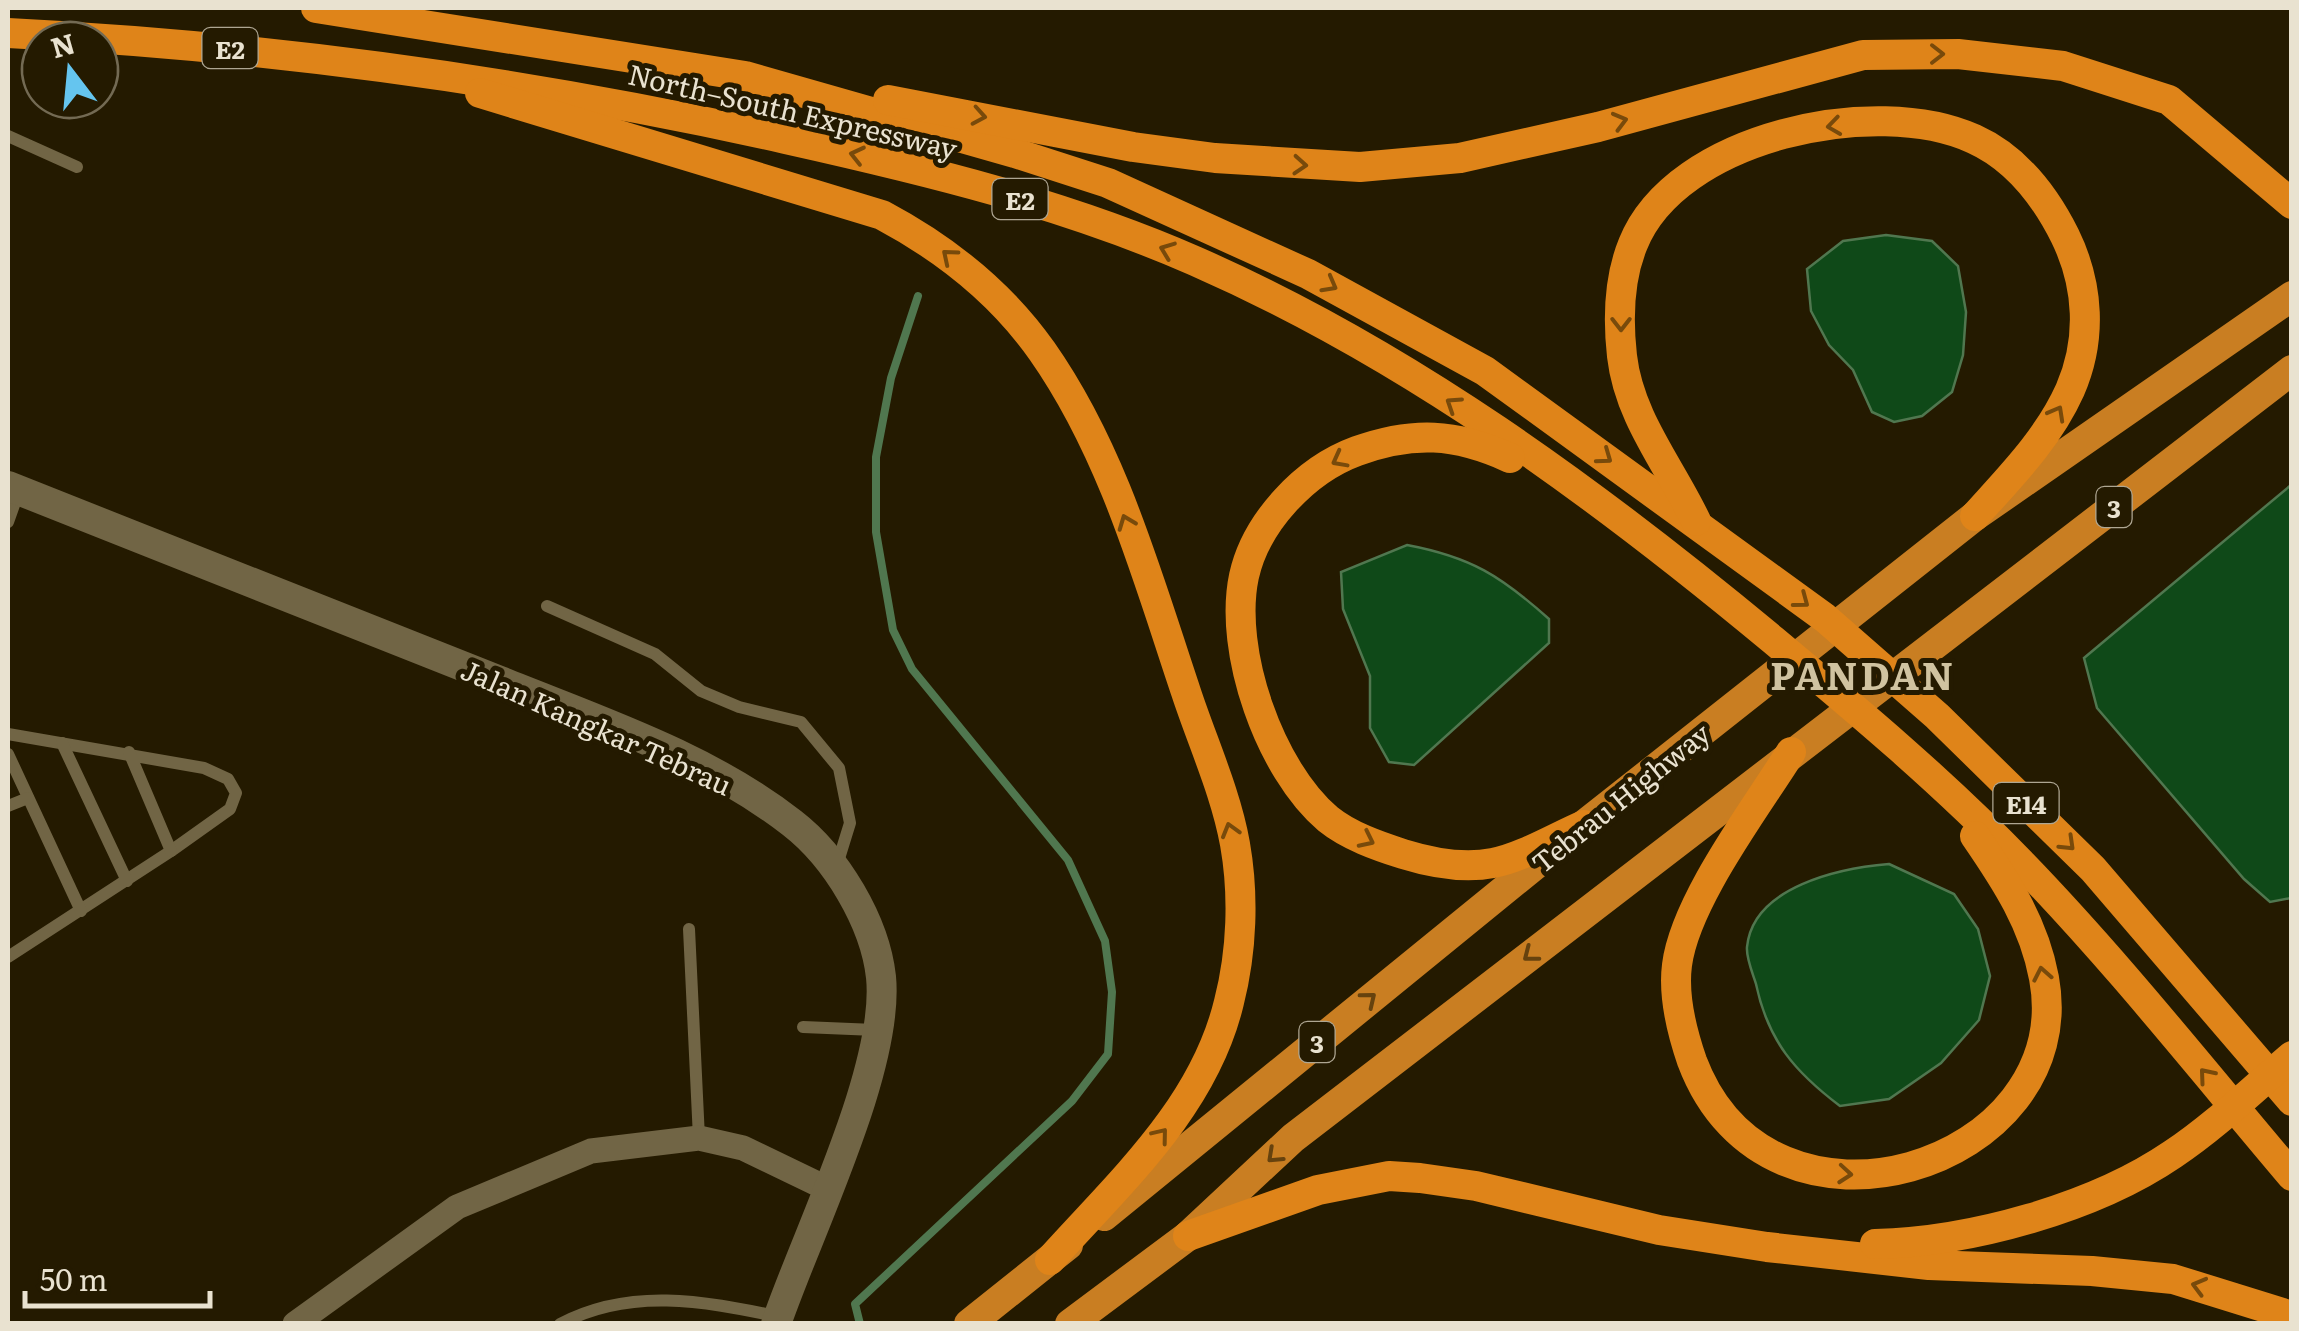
<svg xmlns="http://www.w3.org/2000/svg" width="2299" height="1331" font-family="Literata,serif">
<style>
.water{fill:#0f4918;stroke:#50774f;stroke-width:2.5}
.lines{fill:none;stroke-linecap:round;stroke-linejoin:round}
.stream{stroke:#50774f;stroke-width:8}
.service{stroke:#716545;stroke-width:12}
.minor{stroke:#716545;stroke-width:25}
.tertiary{stroke:#716545;stroke-width:30}
.trunk{stroke:#c97e22;stroke-width:30}
.motorway{stroke:#df8419;stroke-width:30}
.oneway{stroke:#784a0b}
.oneway2{stroke:#66420e}
.labels{text-anchor:middle;dominant-baseline:central;stroke-width:10;stroke-linejoin:round;paint-order:stroke}
.shield{fill:#241a00;stroke:#aea692;stroke-width:2.5}
.shield-label{font-size:25px;font-weight:bold;fill:#e9e2d0}
.street-label{font-size:28px;fill:#e9e2d0;stroke:#241a00}
.district-label{font-size:38px;font-weight:bold;letter-spacing:2.5px;fill:#d0c3a0;stroke:#241a00}
</style>
<rect width="100%" height="100%" fill="#241a00"/>
<!-- water -->
<g class="water">
<path d="M 1886,235 L 1932,241 L 1958,266 L 1966,312 L 1963,355 L 1952,392 L 1922,416 L 1894,422 L 1872,412 L 1853,370 L 1829,345 L 1811,311 L 1807,269 L 1843,241 Z"/>
<path d="M 2291,485 L 2291,898 L 2270,902 L 2244,879 L 2097,708 L 2084,658 Z"/>
<path d="M 1407,545 C 1471,557 1501,576 1549,619 L 1549,643 L 1414,765 L 1389,762 L 1370,728 L 1370,676 L 1343,609 L 1341,572 Z"/>
<path d="M 1889,864 L 1954,894 L 1978,929 L 1990,976 L 1979,1020 L 1941,1063 L 1889,1099 L 1840,1106 C 1795,1072 1768,1041 1756,984 C 1753,974 1746,958 1747,947 C 1753,886 1841,868 1889,864 Z"/>
</g>
<g class="lines">
<!-- stream -->
<path class="stream" d="M 860,1324 L 855,1304 L 1072,1101 L 1108,1054 L 1112,992 L 1105,941 L 1068,860 L 912,669 L 893,630 L 876,532 L 876,457 L 891,378 L 918,296"/>
<!-- service -->
<g class="service">
<path d="M 8,136 L 77,167"/>
<path d="M 8,522 L 19,491"/>
<path d="M 547,606 L 655,654 L 701,691 L 739,707 L 801,722 L 839,768 L 850,823 L 837,865"/>
<path d="M 8,734 L 204,768 L 228,779 L 236,793 L 230,809 L 171,851 L 8,957"/>
<path d="M 62,743 L 127,881"/>
<path d="M 129,752 L 171,851"/>
<path d="M 8,754 L 81,911"/>
<path d="M 8,806 L 28,798"/>
<path d="M 689,929 L 699,1138"/>
<path d="M 803,1027 L 875,1030"/>
<path d="M 560,1324 C 630,1287 703,1301 776,1316"/>
</g>
<!-- minor -->
<path class="minor" d="M 295,1324 L 457,1207 L 591,1151 L 699,1138 L 743,1148 L 826,1188"/>
<!-- tertiary -->
<path class="tertiary" d="M 8,486 C 171,552 337,615 500,681 C 599,721 708,757 792,823 C 836,857 875,922 881,977 C 890,1068 807,1233 776,1324"/>
<!-- trunk -->
<g class="trunk">
<path d="M 1104,1216 L 1584,825 L 1975,516 L 2292,296"/>
<path d="M 969,1324 L 1068,1245"/>
<path d="M 1070,1324 L 1188,1236 L 1293,1138 L 2292,370"/>
</g>
<!-- motorway -->
<g class="motorway">
<path d="M 316,8 L 745,76 L 1015,153 L 1108,183 L 1308,274 L 1485,371 L 1825,618 L 1937,716 L 2093,869 L 2292,1101"/>
<path d="M 8,33 C 270,46 530,82 786,139 C 925,170 1065,204 1195,261 C 1407,354 1596,493 1773,640 C 1858,711 1944,783 2021,863 C 2117,962 2203,1071 2292,1176"/>
<path d="M 480,93 L 882,215 C 944,248 1001,293 1042,351 C 1113,452 1147,576 1186,692 C 1202,741 1226,793 1235,844 C 1244,895 1242,951 1229,1002 C 1204,1107 1120,1182 1050,1260"/>
<path d="M 888,100 L 1133,147 L 1215,158 L 1360,167 L 1460,158 L 1598,127 L 1863,55 L 1958,54 L 2063,66 L 2169,100 L 2292,204"/>
<path d="M 1510,458 C 1455,433 1413,431 1357,451 C 1305,470 1256,522 1244,576 C 1228,651 1270,770 1328,819 C 1349,836 1378,846 1403,854 C 1432,863 1463,869 1493,863 C 1523,857 1556,837 1584,825"/>
<path d="M 1696,521 C 1670,466 1629,418 1622,356 C 1618,320 1619,278 1633,244 C 1676,136 1876,94 1974,139 C 2016,158 2045,196 2065,236 C 2089,285 2092,340 2070,390 C 2048,439 2010,477 1975,516"/>
<path d="M 1791,752 C 1756,808 1685,901 1677,965 C 1673,996 1682,1032 1692,1061 C 1769,1266 2079,1166 2044,978 C 2034,924 2006,881 1975,836"/>
<path d="M 1188,1236 L 1318,1190 L 1389,1176 L 1420,1178 L 1476,1186 L 1659,1230 L 1767,1247 L 1929,1265 L 2092,1271 L 2173,1279 L 2292,1316"/>
<path d="M 1875,1244 C 1970,1242 2094,1208 2173,1154 C 2215,1126 2253,1089 2292,1056"/>
</g>
</g>
<!-- one-way arrows -->
<defs><path id="oneway-chevron" d="M-2-3.5L2.5 0L-2 3.5" fill="none" stroke-width="1.6" stroke-linecap="round" stroke-linejoin="round" transform="scale(2.5)"/></defs>
<g class="oneway">
<use href="#oneway-chevron" transform="translate(1937 54)"/>
<use href="#oneway-chevron" transform="translate(979 116) rotate(10)"/>
<use href="#oneway-chevron" transform="translate(1620 121) rotate(-15)"/>
<use href="#oneway-chevron" transform="translate(1834 126) rotate(172)"/>
<use href="#oneway-chevron" transform="translate(857 155) rotate(-167)"/>
<use href="#oneway-chevron" transform="translate(1300 165) rotate(4)"/>
<use href="#oneway-chevron" transform="translate(1167 250) rotate(-159)"/>
<use href="#oneway-chevron" transform="translate(949 256) rotate(-140)"/>
<use href="#oneway-chevron" transform="translate(1330 285) rotate(29)"/>
<use href="#oneway-chevron" transform="translate(1621 324) rotate(90)"/>
<use href="#oneway-chevron" transform="translate(1453 404) rotate(-147)"/>
<use href="#oneway-chevron" transform="translate(2057 413) rotate(-61)"/>
<use href="#oneway-chevron" transform="translate(1605 457) rotate(36)"/>
<use href="#oneway-chevron" transform="translate(1339 460) rotate(152)"/>
<use href="#oneway-chevron" transform="translate(1126 522) rotate(-111)"/>
<use href="#oneway-chevron" transform="translate(1802 601) rotate(37)"/>
<use href="#oneway-chevron" transform="translate(1230 830) rotate(-106)"/>
<use href="#oneway-chevron" transform="translate(1367 840) rotate(26)"/>
<use href="#oneway-chevron" transform="translate(2068 844) rotate(44)"/>
<use href="#oneway-chevron" transform="translate(2042 974) rotate(-101)"/>
<use href="#oneway-chevron" transform="translate(2206 1075) rotate(-130)"/>
<use href="#oneway-chevron" transform="translate(1161 1135) rotate(-51)"/>
<use href="#oneway-chevron" transform="translate(1845 1174) rotate(5)"/>
<use href="#oneway-chevron" transform="translate(2199 1286) rotate(-165)"/>
</g>
<g class="oneway2">
<use href="#oneway-chevron" transform="translate(1530 955) rotate(142)"/>
<use href="#oneway-chevron" transform="translate(1369 999) rotate(-39)"/>
<use href="#oneway-chevron" transform="translate(1274 1156) rotate(137)"/>
</g>
<g class="labels">
<!-- shield labels -->
<g class="shield">
<rect x="202.5" y="28" width="55" height="40" rx="8"/>
<rect x="992.5" y="179" width="55" height="40" rx="8"/>
<rect x="2096.5" y="487" width="35" height="40" rx="8"/>
<rect x="1993.5" y="783" width="65" height="40" rx="8"/>
<rect x="1299.5" y="1022" width="35" height="40" rx="8"/>
</g>
<g class="shield-label">
<text x="230" y="48">E2</text>
<text x="1020" y="199">E2</text>
<text x="2114" y="507">3</text>
<text x="2026" y="803">E14</text>
<text x="1317" y="1042">3</text>
</g>
<!-- street labels -->
<g class="street-label">
<text transform="translate(793 110) rotate(13)">North–South Expressway</text>
<text transform="translate(597 726) rotate(24)">Jalan Kangkar Tebrau</text>
<text transform="translate(1620 797) rotate(-39)">Tebrau Highway</text>
</g>
<!-- district labels -->
<g class="district-label">
<text x="1863" y="673">PANDAN</text>
</g>
</g>
<!-- border -->
<rect width="2299" height="1331" fill="none" stroke="#e9e2d0" stroke-width="20"/>
<!-- north arrow -->
<g transform="translate(70 70) rotate(344)"><circle r="48" fill="#241a00" stroke="#736a53" stroke-width="2.5"/>
<path d="M0-8L18 38L0 25L-18 38Z" fill="#65c5ef"/>
<text y="-15" font-size="28" font-weight="bold" text-anchor="middle" fill="#e9e2d0">N</text>
</g>
<!-- scale -->
<path d="M25 1291v15h185v-15" fill="none" stroke="#e9e2d0" stroke-width="5"/>
<text x="40" y="1291" font-size="30" fill="#e9e2d0" stroke="#241a00" stroke-width="8" paint-order="stroke">50 m</text>
</svg>
